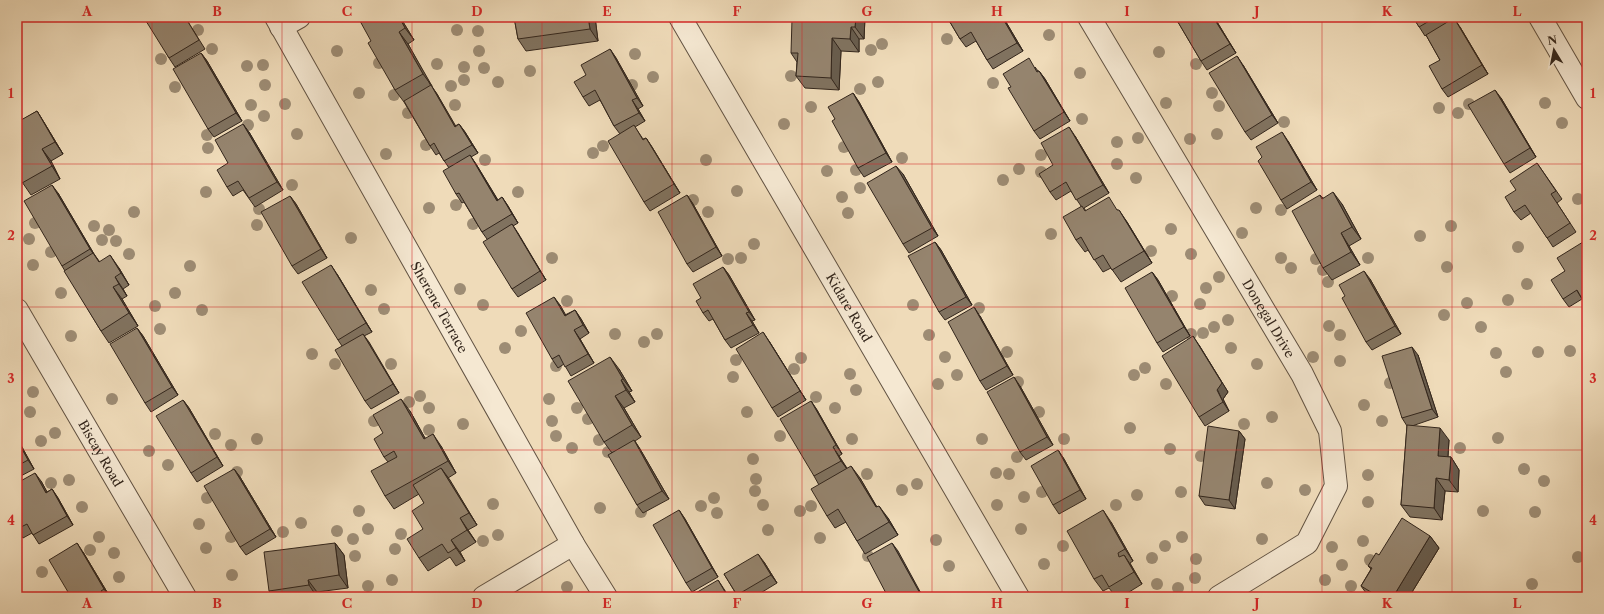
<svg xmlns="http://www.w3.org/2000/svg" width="1604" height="614" font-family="'Libre Caslon Text',serif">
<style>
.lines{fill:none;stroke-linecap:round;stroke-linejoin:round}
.minor-casing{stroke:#625343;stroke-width:24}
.minor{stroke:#f5e8d2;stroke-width:22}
.tree{fill:#9d8c74}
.wall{fill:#80725f;stroke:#33261c}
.shaded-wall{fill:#685c4d;stroke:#33261c}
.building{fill:#95846e;stroke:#33261c}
.grid{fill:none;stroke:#d62828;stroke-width:1;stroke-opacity:0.55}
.labels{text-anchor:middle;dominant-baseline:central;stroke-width:4;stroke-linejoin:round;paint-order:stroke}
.street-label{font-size:13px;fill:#33261c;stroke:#f5e8d2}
.neatline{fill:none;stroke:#d62828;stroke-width:1.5}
.grid-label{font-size:13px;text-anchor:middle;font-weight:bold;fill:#d62828}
</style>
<rect width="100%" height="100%" fill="#efdbb9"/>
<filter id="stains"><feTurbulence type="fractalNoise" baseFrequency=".005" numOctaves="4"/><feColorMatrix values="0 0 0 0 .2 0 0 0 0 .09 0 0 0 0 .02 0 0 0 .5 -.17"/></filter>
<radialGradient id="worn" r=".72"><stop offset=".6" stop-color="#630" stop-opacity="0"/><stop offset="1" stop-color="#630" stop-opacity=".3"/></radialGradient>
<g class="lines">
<defs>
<g id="minor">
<path id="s1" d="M 276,17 L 573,544 L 606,597"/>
<path id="s2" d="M 680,17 L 1018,597"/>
<path id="s3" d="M 1089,17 L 1302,374 L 1330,431 L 1336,486 L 1307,543 L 1219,597"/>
<path d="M 1540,17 L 1587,98"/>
<path d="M 281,27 L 299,17"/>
<path id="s4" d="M 17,310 L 185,597"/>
<path d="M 484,597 L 573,544"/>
</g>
</defs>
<!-- minor casing -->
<use href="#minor" class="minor-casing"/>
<!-- minor -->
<use href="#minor" class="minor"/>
</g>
<!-- trees -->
<g class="tree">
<circle cx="198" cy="30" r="6"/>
<circle cx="457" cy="30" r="6"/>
<circle cx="478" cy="31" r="6"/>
<circle cx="1049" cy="35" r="6"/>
<circle cx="947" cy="39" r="6"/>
<circle cx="882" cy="44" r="6"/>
<circle cx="212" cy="49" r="6"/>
<circle cx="871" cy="50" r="6"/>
<circle cx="337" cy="51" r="6"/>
<circle cx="479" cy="51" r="6"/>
<circle cx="1159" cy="52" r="6"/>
<circle cx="635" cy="54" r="6"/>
<circle cx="161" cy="59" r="6"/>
<circle cx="379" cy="63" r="6"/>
<circle cx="437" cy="64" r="6"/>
<circle cx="1196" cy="64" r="6"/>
<circle cx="263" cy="65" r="6"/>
<circle cx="247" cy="66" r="6"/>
<circle cx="464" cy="67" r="6"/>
<circle cx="484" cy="68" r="6"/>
<circle cx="530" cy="71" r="6"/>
<circle cx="1080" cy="73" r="6"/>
<circle cx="791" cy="76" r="6"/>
<circle cx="653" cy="77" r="6"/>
<circle cx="464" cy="80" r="6"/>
<circle cx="498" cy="82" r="6"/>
<circle cx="878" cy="82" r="6"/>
<circle cx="993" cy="83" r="6"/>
<circle cx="265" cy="85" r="6"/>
<circle cx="632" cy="85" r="6"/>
<circle cx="451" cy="86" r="6"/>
<circle cx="175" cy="87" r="6"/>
<circle cx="860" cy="89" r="6"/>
<circle cx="359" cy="93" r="6"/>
<circle cx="1212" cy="93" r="6"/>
<circle cx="394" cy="95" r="6"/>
<circle cx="1166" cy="103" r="6"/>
<circle cx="1545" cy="103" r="6"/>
<circle cx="285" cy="104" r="6"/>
<circle cx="1469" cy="104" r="6"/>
<circle cx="251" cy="105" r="6"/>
<circle cx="455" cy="105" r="6"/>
<circle cx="1219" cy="106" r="6"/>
<circle cx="811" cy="107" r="6"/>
<circle cx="1439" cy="108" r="6"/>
<circle cx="408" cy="113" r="6"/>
<circle cx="1458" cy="113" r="6"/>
<circle cx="264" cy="116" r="6"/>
<circle cx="1082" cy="119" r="6"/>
<circle cx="1284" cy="122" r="6"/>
<circle cx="1562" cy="123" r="6"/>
<circle cx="784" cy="124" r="6"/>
<circle cx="248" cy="125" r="6"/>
<circle cx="297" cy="134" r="6"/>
<circle cx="1217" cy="134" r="6"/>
<circle cx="207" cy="135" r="6"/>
<circle cx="1138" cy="138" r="6"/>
<circle cx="1190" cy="139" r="6"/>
<circle cx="1117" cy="142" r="6"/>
<circle cx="426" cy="145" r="6"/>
<circle cx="603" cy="146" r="6"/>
<circle cx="844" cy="147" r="6"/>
<circle cx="208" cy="148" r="6"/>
<circle cx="593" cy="153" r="6"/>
<circle cx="386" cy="154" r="6"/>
<circle cx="1041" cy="155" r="6"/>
<circle cx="902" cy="158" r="6"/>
<circle cx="485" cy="160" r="6"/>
<circle cx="706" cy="160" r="6"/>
<circle cx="1117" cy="164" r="6"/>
<circle cx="1019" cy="169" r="6"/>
<circle cx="856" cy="170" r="6"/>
<circle cx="827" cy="171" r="6"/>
<circle cx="1041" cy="172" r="6"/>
<circle cx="1136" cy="178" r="6"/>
<circle cx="1003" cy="180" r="6"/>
<circle cx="292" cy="185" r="6"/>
<circle cx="860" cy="188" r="6"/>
<circle cx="737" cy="191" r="6"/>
<circle cx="206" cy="192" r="6"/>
<circle cx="518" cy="192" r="6"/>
<circle cx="842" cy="197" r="6"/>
<circle cx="1578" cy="199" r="6"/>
<circle cx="693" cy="200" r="6"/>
<circle cx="456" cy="205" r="6"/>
<circle cx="429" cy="208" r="6"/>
<circle cx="1256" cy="208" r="6"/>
<circle cx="259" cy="209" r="6"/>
<circle cx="1281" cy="210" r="6"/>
<circle cx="134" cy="212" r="6"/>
<circle cx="708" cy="212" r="6"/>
<circle cx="848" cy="213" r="6"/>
<circle cx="35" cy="223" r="6"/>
<circle cx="473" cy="224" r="6"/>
<circle cx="257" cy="225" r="6"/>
<circle cx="94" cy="226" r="6"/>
<circle cx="1451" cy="226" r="6"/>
<circle cx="1171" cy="229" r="6"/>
<circle cx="109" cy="230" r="6"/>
<circle cx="1242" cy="233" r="6"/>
<circle cx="1051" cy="234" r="6"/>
<circle cx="1420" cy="236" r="6"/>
<circle cx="351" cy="238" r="6"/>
<circle cx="29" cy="239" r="6"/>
<circle cx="102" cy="240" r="6"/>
<circle cx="116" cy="241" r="6"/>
<circle cx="754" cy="244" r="6"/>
<circle cx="1518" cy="247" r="6"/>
<circle cx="1151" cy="251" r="6"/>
<circle cx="51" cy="252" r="6"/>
<circle cx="129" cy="254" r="6"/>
<circle cx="1191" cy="254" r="6"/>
<circle cx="552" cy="258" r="6"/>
<circle cx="741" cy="258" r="6"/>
<circle cx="1281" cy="258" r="6"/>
<circle cx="1368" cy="258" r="6"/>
<circle cx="728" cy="259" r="6"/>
<circle cx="1316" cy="259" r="6"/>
<circle cx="33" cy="265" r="6"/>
<circle cx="190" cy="266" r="6"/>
<circle cx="1447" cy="267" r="6"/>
<circle cx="1291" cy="268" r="6"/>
<circle cx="1323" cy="270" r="6"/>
<circle cx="1219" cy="277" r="6"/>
<circle cx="1328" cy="282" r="6"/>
<circle cx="1527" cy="284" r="6"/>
<circle cx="1206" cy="288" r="6"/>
<circle cx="460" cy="289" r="6"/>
<circle cx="371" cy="290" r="6"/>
<circle cx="61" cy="293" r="6"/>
<circle cx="175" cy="293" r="6"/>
<circle cx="1172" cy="296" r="6"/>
<circle cx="1508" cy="300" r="6"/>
<circle cx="567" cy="301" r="6"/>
<circle cx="1467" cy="303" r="6"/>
<circle cx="1200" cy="304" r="6"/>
<circle cx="483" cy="305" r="6"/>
<circle cx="913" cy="305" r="6"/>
<circle cx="155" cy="306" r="6"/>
<circle cx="979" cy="308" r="6"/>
<circle cx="384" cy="309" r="6"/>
<circle cx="202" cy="310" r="6"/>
<circle cx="1444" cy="315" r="6"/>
<circle cx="1228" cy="320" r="6"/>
<circle cx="1329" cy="326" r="6"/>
<circle cx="1214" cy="327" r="6"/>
<circle cx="1481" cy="327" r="6"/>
<circle cx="160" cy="329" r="6"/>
<circle cx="521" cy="331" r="6"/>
<circle cx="1203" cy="333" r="6"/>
<circle cx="615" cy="334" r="6"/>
<circle cx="657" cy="334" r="6"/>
<circle cx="1191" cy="334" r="6"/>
<circle cx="929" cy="335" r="6"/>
<circle cx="1340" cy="335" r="6"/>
<circle cx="71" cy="336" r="6"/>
<circle cx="644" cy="342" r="6"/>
<circle cx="505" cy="348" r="6"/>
<circle cx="1231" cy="348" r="6"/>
<circle cx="1570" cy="351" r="6"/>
<circle cx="1007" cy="352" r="6"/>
<circle cx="1538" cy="352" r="6"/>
<circle cx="1496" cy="353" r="6"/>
<circle cx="312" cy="354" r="6"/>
<circle cx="945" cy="357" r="6"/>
<circle cx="1313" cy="357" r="6"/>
<circle cx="801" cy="358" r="6"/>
<circle cx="736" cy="360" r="6"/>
<circle cx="1340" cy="361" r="6"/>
<circle cx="335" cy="364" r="6"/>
<circle cx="391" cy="364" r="6"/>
<circle cx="1257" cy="364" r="6"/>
<circle cx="556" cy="366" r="6"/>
<circle cx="1145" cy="368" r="6"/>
<circle cx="794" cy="369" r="6"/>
<circle cx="1506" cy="372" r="6"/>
<circle cx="850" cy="374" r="6"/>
<circle cx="957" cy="375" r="6"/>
<circle cx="1134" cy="375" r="6"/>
<circle cx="733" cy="377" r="6"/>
<circle cx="1018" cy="382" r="6"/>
<circle cx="1390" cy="383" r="6"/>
<circle cx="938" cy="384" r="6"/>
<circle cx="1166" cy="384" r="6"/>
<circle cx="856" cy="390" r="6"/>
<circle cx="33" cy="392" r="6"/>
<circle cx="420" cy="396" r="6"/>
<circle cx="816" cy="397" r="6"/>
<circle cx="112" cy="399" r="6"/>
<circle cx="549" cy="399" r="6"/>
<circle cx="409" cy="402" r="6"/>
<circle cx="1364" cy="405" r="6"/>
<circle cx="429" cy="408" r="6"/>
<circle cx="577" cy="408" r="6"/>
<circle cx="835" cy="408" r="6"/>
<circle cx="30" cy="412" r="6"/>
<circle cx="747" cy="412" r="6"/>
<circle cx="1039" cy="412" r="6"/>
<circle cx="1272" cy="417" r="6"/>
<circle cx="588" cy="419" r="6"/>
<circle cx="374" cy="421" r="6"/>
<circle cx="552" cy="421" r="6"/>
<circle cx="1382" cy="421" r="6"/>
<circle cx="463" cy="424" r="6"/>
<circle cx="1244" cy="424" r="6"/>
<circle cx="1130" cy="428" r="6"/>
<circle cx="429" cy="430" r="6"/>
<circle cx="55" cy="433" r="6"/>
<circle cx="215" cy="434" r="6"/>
<circle cx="556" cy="436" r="6"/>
<circle cx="780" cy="436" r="6"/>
<circle cx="1498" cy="438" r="6"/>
<circle cx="257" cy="439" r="6"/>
<circle cx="852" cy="439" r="6"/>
<circle cx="982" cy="439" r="6"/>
<circle cx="1064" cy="439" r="6"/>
<circle cx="599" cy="440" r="6"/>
<circle cx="41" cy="441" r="6"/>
<circle cx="231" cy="445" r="6"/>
<circle cx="572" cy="448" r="6"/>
<circle cx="1460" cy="448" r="6"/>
<circle cx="1170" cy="449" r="6"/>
<circle cx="149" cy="451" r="6"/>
<circle cx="608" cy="452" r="6"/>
<circle cx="1201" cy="456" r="6"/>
<circle cx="1017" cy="457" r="6"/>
<circle cx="753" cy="459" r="6"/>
<circle cx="168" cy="465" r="6"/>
<circle cx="1524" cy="469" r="6"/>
<circle cx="237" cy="472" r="6"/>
<circle cx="996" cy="473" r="6"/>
<circle cx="867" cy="474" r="6"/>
<circle cx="1009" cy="474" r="6"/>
<circle cx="1368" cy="475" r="6"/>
<circle cx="756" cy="479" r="6"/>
<circle cx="69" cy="480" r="6"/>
<circle cx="1544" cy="481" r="6"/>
<circle cx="51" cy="483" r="6"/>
<circle cx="1267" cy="483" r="6"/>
<circle cx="917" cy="484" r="6"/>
<circle cx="902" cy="490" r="6"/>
<circle cx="1305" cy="490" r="6"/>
<circle cx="755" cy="491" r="6"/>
<circle cx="1042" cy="492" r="6"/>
<circle cx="1181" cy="492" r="6"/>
<circle cx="1137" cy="495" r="6"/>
<circle cx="1024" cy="497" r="6"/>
<circle cx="207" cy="498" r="6"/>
<circle cx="714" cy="498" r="6"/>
<circle cx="1368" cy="502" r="6"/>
<circle cx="493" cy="504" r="6"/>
<circle cx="763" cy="505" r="6"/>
<circle cx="997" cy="505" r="6"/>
<circle cx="1116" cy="505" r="6"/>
<circle cx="701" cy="506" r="6"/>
<circle cx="811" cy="506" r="6"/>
<circle cx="82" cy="507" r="6"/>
<circle cx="600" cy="508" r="6"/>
<circle cx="359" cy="511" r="6"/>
<circle cx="800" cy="511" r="6"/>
<circle cx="1483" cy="511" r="6"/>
<circle cx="641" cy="512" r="6"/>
<circle cx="1535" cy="512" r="6"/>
<circle cx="717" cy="513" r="6"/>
<circle cx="301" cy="523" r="6"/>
<circle cx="199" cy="524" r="6"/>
<circle cx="368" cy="529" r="6"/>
<circle cx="1021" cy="529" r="6"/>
<circle cx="768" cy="530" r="6"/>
<circle cx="337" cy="531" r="6"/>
<circle cx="283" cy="532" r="6"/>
<circle cx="401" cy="534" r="6"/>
<circle cx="498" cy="535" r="6"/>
<circle cx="99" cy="537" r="6"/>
<circle cx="231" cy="537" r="6"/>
<circle cx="1182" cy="537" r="6"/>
<circle cx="820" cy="538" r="6"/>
<circle cx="353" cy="539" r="6"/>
<circle cx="1262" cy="539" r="6"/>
<circle cx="936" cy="540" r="6"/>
<circle cx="483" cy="541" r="6"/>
<circle cx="1363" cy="541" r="6"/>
<circle cx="1063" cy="546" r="6"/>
<circle cx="1165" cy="546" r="6"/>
<circle cx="1332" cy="547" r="6"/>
<circle cx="206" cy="548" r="6"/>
<circle cx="395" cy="549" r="6"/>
<circle cx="90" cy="550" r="6"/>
<circle cx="114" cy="553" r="6"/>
<circle cx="355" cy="556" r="6"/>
<circle cx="868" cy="556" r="6"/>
<circle cx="1578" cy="557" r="6"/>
<circle cx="1152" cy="558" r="6"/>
<circle cx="1196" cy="559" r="6"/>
<circle cx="1370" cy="560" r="6"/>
<circle cx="1044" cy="564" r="6"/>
<circle cx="1342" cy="565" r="6"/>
<circle cx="949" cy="566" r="6"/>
<circle cx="42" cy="572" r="6"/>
<circle cx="232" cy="575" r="6"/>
<circle cx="119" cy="577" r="6"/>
<circle cx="1195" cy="578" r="6"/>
<circle cx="392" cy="580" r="6"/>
<circle cx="1325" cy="580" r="6"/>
<circle cx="1157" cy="584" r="6"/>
<circle cx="1532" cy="584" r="6"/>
<circle cx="368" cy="586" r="6"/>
<circle cx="1351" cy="586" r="6"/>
<circle cx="567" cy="587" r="6"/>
<circle cx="1178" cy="588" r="6"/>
</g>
<!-- wall -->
<g class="wall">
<path d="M 185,17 L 205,49 L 175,67 L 169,58 L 148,19 Z"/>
<path d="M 400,17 L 414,40 L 408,44 L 431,86 L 437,94 L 455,126 L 459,124 L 465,132 L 478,153 L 471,157 L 476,164 L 498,200 L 502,197 L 508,206 L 518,223 L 513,226 L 546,280 L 518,297 L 512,289 L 487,239 L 482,232 L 464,202 L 462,203 L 456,194 L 449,168 L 439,153 L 436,155 L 430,146 L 404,102 L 395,90 L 371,41 Z"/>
<path d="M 514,17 L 595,17 L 598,41 L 526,51 L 518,39 Z"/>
<path d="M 865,17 L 864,39 L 859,39 L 859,52 L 841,51 L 839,90 L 805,88 L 796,76 L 797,62 L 791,53 L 824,21 Z"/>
<path d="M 947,17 L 1003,17 L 1023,51 L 993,69 L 987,60 L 976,41 L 966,47 L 960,39 Z"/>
<path d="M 1175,17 L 1214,17 L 1236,53 L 1207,70 L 1201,61 Z"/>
<path d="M 1413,17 L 1455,17 L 1452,20 L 1460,27 L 1488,74 L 1448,97 L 1442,89 L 1440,60 L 1426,35 L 1425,36 Z"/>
<path d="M 610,49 L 616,58 L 643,106 L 638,109 L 645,121 L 635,127 L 643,139 L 646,138 L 652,147 L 680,193 L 650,211 L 644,202 L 620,134 L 614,126 L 600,100 L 589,106 L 583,97 L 586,75 Z"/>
<path d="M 201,53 L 207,61 L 242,121 L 214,137 L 208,129 Z"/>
<path d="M 1243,65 L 1278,123 L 1251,140 L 1245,132 Z"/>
<path d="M 1035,67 L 1038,71 L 1039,71 L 1045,79 L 1070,121 L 1040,139 L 1034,131 Z"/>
<path d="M 853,93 L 859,102 L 892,162 L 864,177 L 858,168 L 835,119 Z"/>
<path d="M 1501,98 L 1536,157 L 1510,173 L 1504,164 Z"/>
<path d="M 17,111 L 22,120 L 37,111 L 45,124 L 63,154 L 51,161 L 60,179 L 31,195 L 20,179 L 19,179 L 17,177 Z"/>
<path d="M 249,132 L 283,190 L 255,207 L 243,190 L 233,196 L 227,187 L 228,163 Z"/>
<path d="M 1075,136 L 1109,193 L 1084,208 L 1086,211 L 1118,210 L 1127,222 L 1152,263 L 1121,282 L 1111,268 L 1103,272 L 1088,250 L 1085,252 L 1076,240 L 1081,206 L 1071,191 L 1056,200 L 1050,192 L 1053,165 Z"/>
<path d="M 1288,141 L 1317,190 L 1287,209 L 1281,200 Z"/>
<path d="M 1537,163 L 1562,199 L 1557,203 L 1576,232 L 1553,247 L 1531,213 L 1521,220 L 1514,212 L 1516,190 Z"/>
<path d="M 903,174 L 938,236 L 909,253 L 903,244 Z"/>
<path d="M 58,193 L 94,254 L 99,262 L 119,268 L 129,285 L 123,289 L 127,296 L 122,299 L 138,326 L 109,343 L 101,331 L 62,266 Z"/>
<path d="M 687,195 L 693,204 L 722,256 L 693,272 L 687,264 Z"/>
<path d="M 1320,195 L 1323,198 L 1342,204 L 1361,239 L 1349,246 L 1360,265 L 1332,280 L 1323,268 Z"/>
<path d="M 290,196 L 296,204 L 327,258 L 298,274 L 292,266 Z"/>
<path d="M 935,242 L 941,250 L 972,305 L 945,320 L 939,312 Z"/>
<path d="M 723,267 L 729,275 L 755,320 L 752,321 L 759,333 L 731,348 L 725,340 L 713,319 L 709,321 L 703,313 L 701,298 Z"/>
<path d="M 1565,271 L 1582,299 L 1569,307 L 1563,299 Z"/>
<path d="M 1152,272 L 1158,280 L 1190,336 L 1163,352 L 1157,343 Z"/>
<path d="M 337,274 L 372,332 L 364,336 L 399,393 L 371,409 L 365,401 L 342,346 L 338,340 Z"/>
<path d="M 1370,279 L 1401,334 L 1372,350 L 1366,342 Z"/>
<path d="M 560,305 L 565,315 L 575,310 L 581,319 L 589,333 L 580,339 L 594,363 L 571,376 L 564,364 L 558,368 L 552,359 Z"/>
<path d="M 980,316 L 1013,375 L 986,390 L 980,381 Z"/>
<path d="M 137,328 L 143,336 L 178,395 L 151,412 L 145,403 Z"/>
<path d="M 769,341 L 806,400 L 778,417 L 772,408 Z"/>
<path d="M 1199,345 L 1228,392 L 1223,399 L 1229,411 L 1205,426 L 1199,417 Z"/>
<path d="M 1418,355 L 1438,417 L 1412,426 L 1449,440 L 1448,457 L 1451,457 L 1459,470 L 1458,492 L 1445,491 L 1442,520 L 1410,517 L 1401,505 L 1407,426 L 1402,418 Z"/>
<path d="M 619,369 L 632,391 L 629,392 L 635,402 L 624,408 L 641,437 L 635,441 L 640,449 L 669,499 L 643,513 L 637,505 L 612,453 L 604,442 Z"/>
<path d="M 1020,386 L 1053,445 L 1026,460 L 1020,452 Z"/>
<path d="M 183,400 L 189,408 L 223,466 L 197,482 L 191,473 Z"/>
<path d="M 811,401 L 817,410 L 842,454 L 839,456 L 847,468 L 860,478 L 877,507 L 888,518 L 898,535 L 865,554 L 857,541 L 846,522 L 835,528 L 827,516 L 819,485 L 814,476 Z"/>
<path d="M 410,411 L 425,438 L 441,446 L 456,473 L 448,478 L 477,525 L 468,530 L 476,542 L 460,552 L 465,561 L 456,566 L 450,557 L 428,571 L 419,558 L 423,529 L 424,503 L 419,494 L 394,509 L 385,496 L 388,462 L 384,457 L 383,433 Z"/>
<path d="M 1239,431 L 1245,439 L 1235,509 L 1205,505 L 1199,496 Z"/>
<path d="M 17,438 L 34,469 L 17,478 Z"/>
<path d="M 1058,450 L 1064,459 L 1086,499 L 1059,514 L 1053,505 Z"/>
<path d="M 234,469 L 240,477 L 276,537 L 246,555 L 240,547 Z"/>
<path d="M 41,481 L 47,492 L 52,489 L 58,498 L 73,525 L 39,544 L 32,533 L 23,538 L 17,529 Z"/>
<path d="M 679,510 L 685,519 L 718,577 L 692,592 L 686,583 Z"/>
<path d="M 1111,522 L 1133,561 L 1130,563 L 1142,584 L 1121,597 L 1116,597 L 1109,588 L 1103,591 L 1094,579 Z"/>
<path d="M 1430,536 L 1439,548 L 1409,597 L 1369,597 L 1361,586 L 1371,569 L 1368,566 L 1379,555 Z"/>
<path d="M 335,543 L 344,555 L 348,588 L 317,592 L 317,597 L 273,597 L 269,591 Z"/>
<path d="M 83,552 L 110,597 L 71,597 Z"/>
<path d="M 764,562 L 777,583 L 754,597 L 738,597 L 724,574 Z"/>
</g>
<!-- shaded-wall -->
<g class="shaded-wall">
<path d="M 399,17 L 400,17 L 414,40 L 405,28 Z"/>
<path d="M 588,17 L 595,17 L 598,41 L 590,29 Z"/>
<path d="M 856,17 L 865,17 L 864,39 L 855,27 Z"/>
<path d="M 1002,17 L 1003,17 L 1023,51 L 1017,43 Z"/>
<path d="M 1213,17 L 1214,17 L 1236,53 L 1230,44 Z"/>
<path d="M 1454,18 L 1460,27 L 1488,74 L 1482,65 Z"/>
<path d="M 851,27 L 859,39 L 859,52 L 850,39 Z"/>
<path d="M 399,32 L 408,44 L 432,86 L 423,74 Z"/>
<path d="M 832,38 L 841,51 L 839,90 L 831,78 Z"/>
<path d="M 610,49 L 616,58 L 643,106 L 637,98 Z"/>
<path d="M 201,53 L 207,61 L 242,121 L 236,113 Z"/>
<path d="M 1237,56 L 1243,65 L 1278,123 L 1272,115 Z"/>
<path d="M 1039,71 L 1045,79 L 1070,121 L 1064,112 Z"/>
<path d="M 431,85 L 437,94 L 461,135 L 455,127 Z"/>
<path d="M 1495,90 L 1501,98 L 1536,157 L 1530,148 Z"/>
<path d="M 853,93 L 859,102 L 892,162 L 886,153 Z"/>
<path d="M 632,100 L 638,109 L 645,121 L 639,113 Z"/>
<path d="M 17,111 L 29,132 L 17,114 Z"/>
<path d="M 37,111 L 45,124 L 63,154 L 55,142 Z"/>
<path d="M 243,124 L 249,132 L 283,190 L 277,182 Z"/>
<path d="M 459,124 L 465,132 L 478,153 L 472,145 Z"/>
<path d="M 1069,127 L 1075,136 L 1109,193 L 1103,185 Z"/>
<path d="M 1282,132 L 1288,141 L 1317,190 L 1311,182 Z"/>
<path d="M 646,138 L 652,147 L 680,193 L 674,184 Z"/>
<path d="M 42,149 L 51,161 L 60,179 L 52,166 Z"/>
<path d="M 470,155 L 476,164 L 503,209 L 497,201 Z"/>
<path d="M 896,166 L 903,174 L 938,236 L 932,228 Z"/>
<path d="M 52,185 L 58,193 L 94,254 L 102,265 L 99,262 L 90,249 Z"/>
<path d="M 1333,192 L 1342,204 L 1361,239 L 1352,227 Z"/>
<path d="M 687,195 L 693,204 L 722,256 L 716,247 Z"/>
<path d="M 290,196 L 296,204 L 327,258 L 321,249 Z"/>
<path d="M 502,197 L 508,206 L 518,223 L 512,214 Z"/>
<path d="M 1119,210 L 1127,222 L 1152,263 L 1144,251 Z"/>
<path d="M 512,224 L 518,233 L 546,280 L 540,271 Z"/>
<path d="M 1341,233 L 1349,246 L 1360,265 L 1351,252 Z"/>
<path d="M 935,242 L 941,250 L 972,305 L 966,297 Z"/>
<path d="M 110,255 L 119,268 L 129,285 L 121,273 Z"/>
<path d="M 331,265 L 337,274 L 372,332 L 366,323 Z"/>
<path d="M 723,267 L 729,275 L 755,320 L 749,312 Z"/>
<path d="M 1364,271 L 1370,279 L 1401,334 L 1395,326 Z"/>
<path d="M 1152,272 L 1158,280 L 1190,336 L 1184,327 Z"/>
<path d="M 115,277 L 123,289 L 127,296 L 119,284 Z"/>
<path d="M 113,287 L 122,299 L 138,326 L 129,313 Z"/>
<path d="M 554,297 L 560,305 L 571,324 L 565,316 Z"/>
<path d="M 974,307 L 980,316 L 1013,375 L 1007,366 Z"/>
<path d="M 575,310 L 581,319 L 589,333 L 583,325 Z"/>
<path d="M 746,313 L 752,321 L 759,333 L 753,325 Z"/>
<path d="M 137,328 L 143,336 L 178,395 L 172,387 Z"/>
<path d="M 574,330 L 580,339 L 594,363 L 588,354 Z"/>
<path d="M 763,332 L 769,341 L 806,400 L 800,391 Z"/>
<path d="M 363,334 L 369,342 L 399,393 L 393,384 Z"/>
<path d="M 1193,336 L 1199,345 L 1228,392 L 1223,399 L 1229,411 L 1223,402 Z"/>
<path d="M 1412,347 L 1418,355 L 1438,417 L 1432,409 Z"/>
<path d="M 610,357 L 619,369 L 632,391 L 623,379 Z"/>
<path d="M 1014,377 L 1020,386 L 1053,445 L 1047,437 Z"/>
<path d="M 621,380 L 629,392 L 635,402 L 626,390 Z"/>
<path d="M 615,396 L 624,408 L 641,437 L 632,425 Z"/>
<path d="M 401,399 L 410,411 L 432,451 L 424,439 Z"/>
<path d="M 183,400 L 189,408 L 223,466 L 217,457 Z"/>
<path d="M 811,401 L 817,410 L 842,454 L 836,445 Z"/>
<path d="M 1440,428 L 1449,440 L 1447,469 L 1438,456 Z"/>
<path d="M 1239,431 L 1245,439 L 1235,509 L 1229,500 Z"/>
<path d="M 433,434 L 441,446 L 456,473 L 448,461 Z"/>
<path d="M 17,438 L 34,469 L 28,460 L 17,440 Z"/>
<path d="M 634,440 L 640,449 L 669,499 L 662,491 Z"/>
<path d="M 833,447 L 839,456 L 847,469 L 841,461 Z"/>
<path d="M 1058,450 L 1064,459 L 1086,499 L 1080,490 Z"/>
<path d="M 1451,457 L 1459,470 L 1458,492 L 1449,480 Z"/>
<path d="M 851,466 L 860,478 L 884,520 L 876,507 Z"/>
<path d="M 441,468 L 450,480 L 477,525 L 469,513 Z"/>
<path d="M 234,469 L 240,477 L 276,537 L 270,529 Z"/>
<path d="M 35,473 L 41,481 L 52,501 L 46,493 Z"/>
<path d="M 1436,478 L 1445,491 L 1442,520 L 1434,508 Z"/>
<path d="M 52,489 L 58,498 L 73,525 L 67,516 Z"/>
<path d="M 879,506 L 888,518 L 898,535 L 889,522 Z"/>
<path d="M 679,510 L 685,519 L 718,577 L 712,568 Z"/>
<path d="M 1103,510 L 1111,522 L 1133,561 L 1125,549 Z"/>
<path d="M 460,518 L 476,542 L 467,530 Z"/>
<path d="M 1430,536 L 1439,548 L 1409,597 L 1393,597 Z"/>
<path d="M 451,540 L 460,552 L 465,561 L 456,548 Z"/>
<path d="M 77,543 L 83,552 L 110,597 L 104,589 Z"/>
<path d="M 335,543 L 344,555 L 348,588 L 339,575 Z"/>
<path d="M 892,543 L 898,551 L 923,597 L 922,597 Z"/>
<path d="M 758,554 L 764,562 L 777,583 L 771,575 Z"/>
<path d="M 1124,555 L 1132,567 L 1142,584 L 1134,572 Z"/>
<path d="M 308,580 L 317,592 L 317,597 L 309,585 Z"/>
<path d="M 718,580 L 724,589 L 729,597 L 728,597 Z"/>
</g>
<!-- building -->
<g class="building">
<path d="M 147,17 L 185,17 L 199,40 L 169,58 L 146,21 L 148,19 Z"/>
<path d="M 366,17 L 399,17 L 405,28 L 399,32 L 423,74 L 395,90 L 368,43 L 371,41 L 360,21 Z"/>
<path d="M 514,17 L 588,17 L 590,29 L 518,39 Z"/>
<path d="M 824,17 L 856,17 L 855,27 L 851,27 L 850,39 L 832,38 L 831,78 L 796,76 L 798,53 L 791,53 L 792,19 L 824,21 Z"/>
<path d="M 947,17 L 1002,17 L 1017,43 L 987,60 L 971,32 L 960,39 Z"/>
<path d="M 1175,17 L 1213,17 L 1230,44 L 1201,61 Z"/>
<path d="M 1413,17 L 1436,17 L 1419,27 Z"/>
<path d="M 1454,18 L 1482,65 L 1442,89 L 1429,66 L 1440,60 L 1426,35 Z"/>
<path d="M 610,49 L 637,98 L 632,100 L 639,113 L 614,126 L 595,90 L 583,97 L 574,82 L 586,75 L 581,65 Z"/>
<path d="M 201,53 L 236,113 L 208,129 L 173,69 Z"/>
<path d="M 1237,56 L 1272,115 L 1245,132 L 1209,73 Z"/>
<path d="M 1029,58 L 1037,72 L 1039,71 L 1064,112 L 1034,131 L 1008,88 L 1011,87 L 1003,74 Z"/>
<path d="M 431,85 L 455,127 L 459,124 L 472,145 L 444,161 L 434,143 L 430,146 L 404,101 Z"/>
<path d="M 1495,90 L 1530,148 L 1504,164 L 1468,105 Z"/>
<path d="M 853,93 L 886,153 L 858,168 L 832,121 L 835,119 L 828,107 Z"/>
<path d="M 37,111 L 55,142 L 42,149 L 52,166 L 22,183 L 17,174 L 17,114 L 21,120 Z"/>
<path d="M 243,124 L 277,182 L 249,198 L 238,181 L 227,187 L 217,170 L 228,163 L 215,140 Z"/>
<path d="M 634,125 L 643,140 L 646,138 L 674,184 L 644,202 L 608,141 Z"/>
<path d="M 1069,127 L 1103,185 L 1076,200 L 1066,182 L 1050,192 L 1039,174 L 1053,165 L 1041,143 Z"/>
<path d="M 1282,132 L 1311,182 L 1281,200 L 1258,161 L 1262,157 L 1256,147 Z"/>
<path d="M 470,155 L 497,201 L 502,197 L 512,214 L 482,232 L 459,193 L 456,194 L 443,171 Z"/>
<path d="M 1537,163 L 1556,191 L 1551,194 L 1570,223 L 1547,238 L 1525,205 L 1514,212 L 1505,197 L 1516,190 L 1510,181 Z"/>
<path d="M 896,166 L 932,228 L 903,244 L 867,183 Z"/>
<path d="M 52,185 L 90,249 L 62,266 L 24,201 Z"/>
<path d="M 1333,192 L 1352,227 L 1341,233 L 1351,252 L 1323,268 L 1292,211 L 1320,195 L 1322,199 Z"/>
<path d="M 687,195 L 716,247 L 687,264 L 658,212 Z"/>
<path d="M 290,196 L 321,249 L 292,266 L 261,212 Z"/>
<path d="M 1109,197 L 1117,210 L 1119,210 L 1144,251 L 1112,270 L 1103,255 L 1094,260 L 1081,237 L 1076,240 L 1063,217 L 1082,206 L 1085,211 Z"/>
<path d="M 512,224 L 540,271 L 512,289 L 483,242 Z"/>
<path d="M 935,242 L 966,297 L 939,312 L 908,256 Z"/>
<path d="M 1583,242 L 1587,248 L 1587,307 L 1577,290 L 1563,299 L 1551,280 L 1565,271 L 1557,258 Z"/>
<path d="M 93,253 L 99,262 L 110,255 L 121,273 L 115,277 L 119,284 L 113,287 L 129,313 L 101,331 L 64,271 Z"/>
<path d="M 331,265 L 366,323 L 338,340 L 302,282 Z"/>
<path d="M 723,267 L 749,312 L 746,313 L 753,325 L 725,340 L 708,310 L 703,313 L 696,301 L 701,298 L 693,284 Z"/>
<path d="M 1364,271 L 1395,326 L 1366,342 L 1342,298 L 1345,296 L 1339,285 Z"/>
<path d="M 1152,272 L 1184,327 L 1157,343 L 1125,288 Z"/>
<path d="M 554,297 L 565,316 L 575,310 L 583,325 L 574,330 L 588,354 L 565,367 L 559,355 L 552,359 L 526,313 Z"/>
<path d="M 974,307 L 1007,366 L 980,381 L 948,322 Z"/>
<path d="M 137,328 L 172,387 L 145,403 L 110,344 Z"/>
<path d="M 763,332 L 800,391 L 772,408 L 736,349 Z"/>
<path d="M 363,334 L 393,384 L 365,401 L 335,350 Z"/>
<path d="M 1193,336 L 1222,383 L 1217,390 L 1223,402 L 1199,417 L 1162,356 Z"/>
<path d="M 1412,347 L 1432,409 L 1402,418 L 1382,356 Z"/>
<path d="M 610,357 L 623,379 L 621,380 L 626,390 L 615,396 L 632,425 L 604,442 L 568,381 Z"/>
<path d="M 1014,377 L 1047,437 L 1020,452 L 987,392 Z"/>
<path d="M 401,399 L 424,439 L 433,434 L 448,461 L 385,496 L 371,471 L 397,457 L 394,451 L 384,457 L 374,439 L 383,433 L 373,415 Z"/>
<path d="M 183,400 L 217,457 L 191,473 L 156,416 Z"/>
<path d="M 811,401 L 836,445 L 833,447 L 841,461 L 814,476 L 780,419 Z"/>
<path d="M 1407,425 L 1440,428 L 1438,456 L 1451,457 L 1449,480 L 1436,478 L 1434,508 L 1401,505 Z"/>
<path d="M 1208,426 L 1239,431 L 1229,500 L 1199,496 Z"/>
<path d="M 17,440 L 28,460 L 17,466 Z"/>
<path d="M 634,440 L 662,491 L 637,505 L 608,455 Z"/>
<path d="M 1058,450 L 1080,490 L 1053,505 L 1031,466 Z"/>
<path d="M 851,466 L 876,507 L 879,506 L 889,522 L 857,541 L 838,509 L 827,516 L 811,489 Z"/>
<path d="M 441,468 L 469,513 L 460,518 L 467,530 L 451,540 L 456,548 L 448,553 L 442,544 L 419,558 L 407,539 L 423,529 L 412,511 L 424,503 L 413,485 Z"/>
<path d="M 234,469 L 270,529 L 240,547 L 204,486 Z"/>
<path d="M 35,473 L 46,493 L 52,489 L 67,516 L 33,535 L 27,524 L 17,529 L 17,483 Z"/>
<path d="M 679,510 L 712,568 L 686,583 L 653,525 Z"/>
<path d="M 1103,510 L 1125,549 L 1118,553 L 1119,557 L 1124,555 L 1134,572 L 1109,587 L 1102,575 L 1094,579 L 1067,531 Z"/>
<path d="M 1402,518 L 1430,536 L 1393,597 L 1379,597 L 1361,586 L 1372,568 L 1368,566 L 1376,553 L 1379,555 Z"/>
<path d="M 77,543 L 104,589 L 101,591 L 104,597 L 71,597 L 49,560 Z"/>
<path d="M 335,543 L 339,575 L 308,580 L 309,585 L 269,591 L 264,552 Z"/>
<path d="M 892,543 L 922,597 L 888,597 L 867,557 Z"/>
<path d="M 758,554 L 771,575 L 737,595 L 724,574 Z"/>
<path d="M 718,580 L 728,597 L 696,597 L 694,594 Z"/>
<path d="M 742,594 L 743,597 L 738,597 Z"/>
</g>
<!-- grid -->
<path class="grid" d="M 152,17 L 152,597M 282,17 L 282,597M 412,17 L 412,597M 542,17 L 542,597M 672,17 L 672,597M 802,17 L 802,597M 932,17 L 932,597M 1062,17 L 1062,597M 1192,17 L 1192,597M 1322,17 L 1322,597M 1452,17 L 1452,597M 17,164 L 1587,164M 17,307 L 1587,307M 17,450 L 1587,450"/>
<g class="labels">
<!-- street labels -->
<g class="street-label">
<text stroke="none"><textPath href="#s1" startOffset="333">Sherene Terrace</textPath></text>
<text stroke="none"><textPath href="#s2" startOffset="336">Kidare Road</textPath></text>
<text stroke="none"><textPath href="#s3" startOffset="351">Donegal Drive</textPath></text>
<text stroke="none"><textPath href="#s4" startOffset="166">Biscay Road</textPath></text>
</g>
</g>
<!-- margin -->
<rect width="1604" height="614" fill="none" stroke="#efdbb9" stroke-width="44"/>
<!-- north arrow -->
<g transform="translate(1554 50) rotate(350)" stroke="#f5e8d2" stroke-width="3" paint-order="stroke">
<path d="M0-3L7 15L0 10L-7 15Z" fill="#33261c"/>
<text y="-6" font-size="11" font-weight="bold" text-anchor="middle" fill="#33261c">N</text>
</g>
<rect x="22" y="22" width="1560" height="570" class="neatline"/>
<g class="grid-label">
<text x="87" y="16">A</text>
<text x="217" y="16">B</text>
<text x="347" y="16">C</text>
<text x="477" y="16">D</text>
<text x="607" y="16">E</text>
<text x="737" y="16">F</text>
<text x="867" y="16">G</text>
<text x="997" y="16">H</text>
<text x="1127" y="16">I</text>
<text x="1257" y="16">J</text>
<text x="1387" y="16">K</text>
<text x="1517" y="16">L</text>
<text x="11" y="98">1</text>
<text x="1593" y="98">1</text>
<text x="11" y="240">2</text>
<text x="1593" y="240">2</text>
<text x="11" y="383">3</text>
<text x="1593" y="383">3</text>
<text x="11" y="525">4</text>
<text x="1593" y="525">4</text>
<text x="87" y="608">A</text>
<text x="217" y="608">B</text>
<text x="347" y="608">C</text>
<text x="477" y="608">D</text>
<text x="607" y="608">E</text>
<text x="737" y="608">F</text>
<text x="867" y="608">G</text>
<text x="997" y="608">H</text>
<text x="1127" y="608">I</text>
<text x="1257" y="608">J</text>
<text x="1387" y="608">K</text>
<text x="1517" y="608">L</text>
</g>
<rect width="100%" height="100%" filter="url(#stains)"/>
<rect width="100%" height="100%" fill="url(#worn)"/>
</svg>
